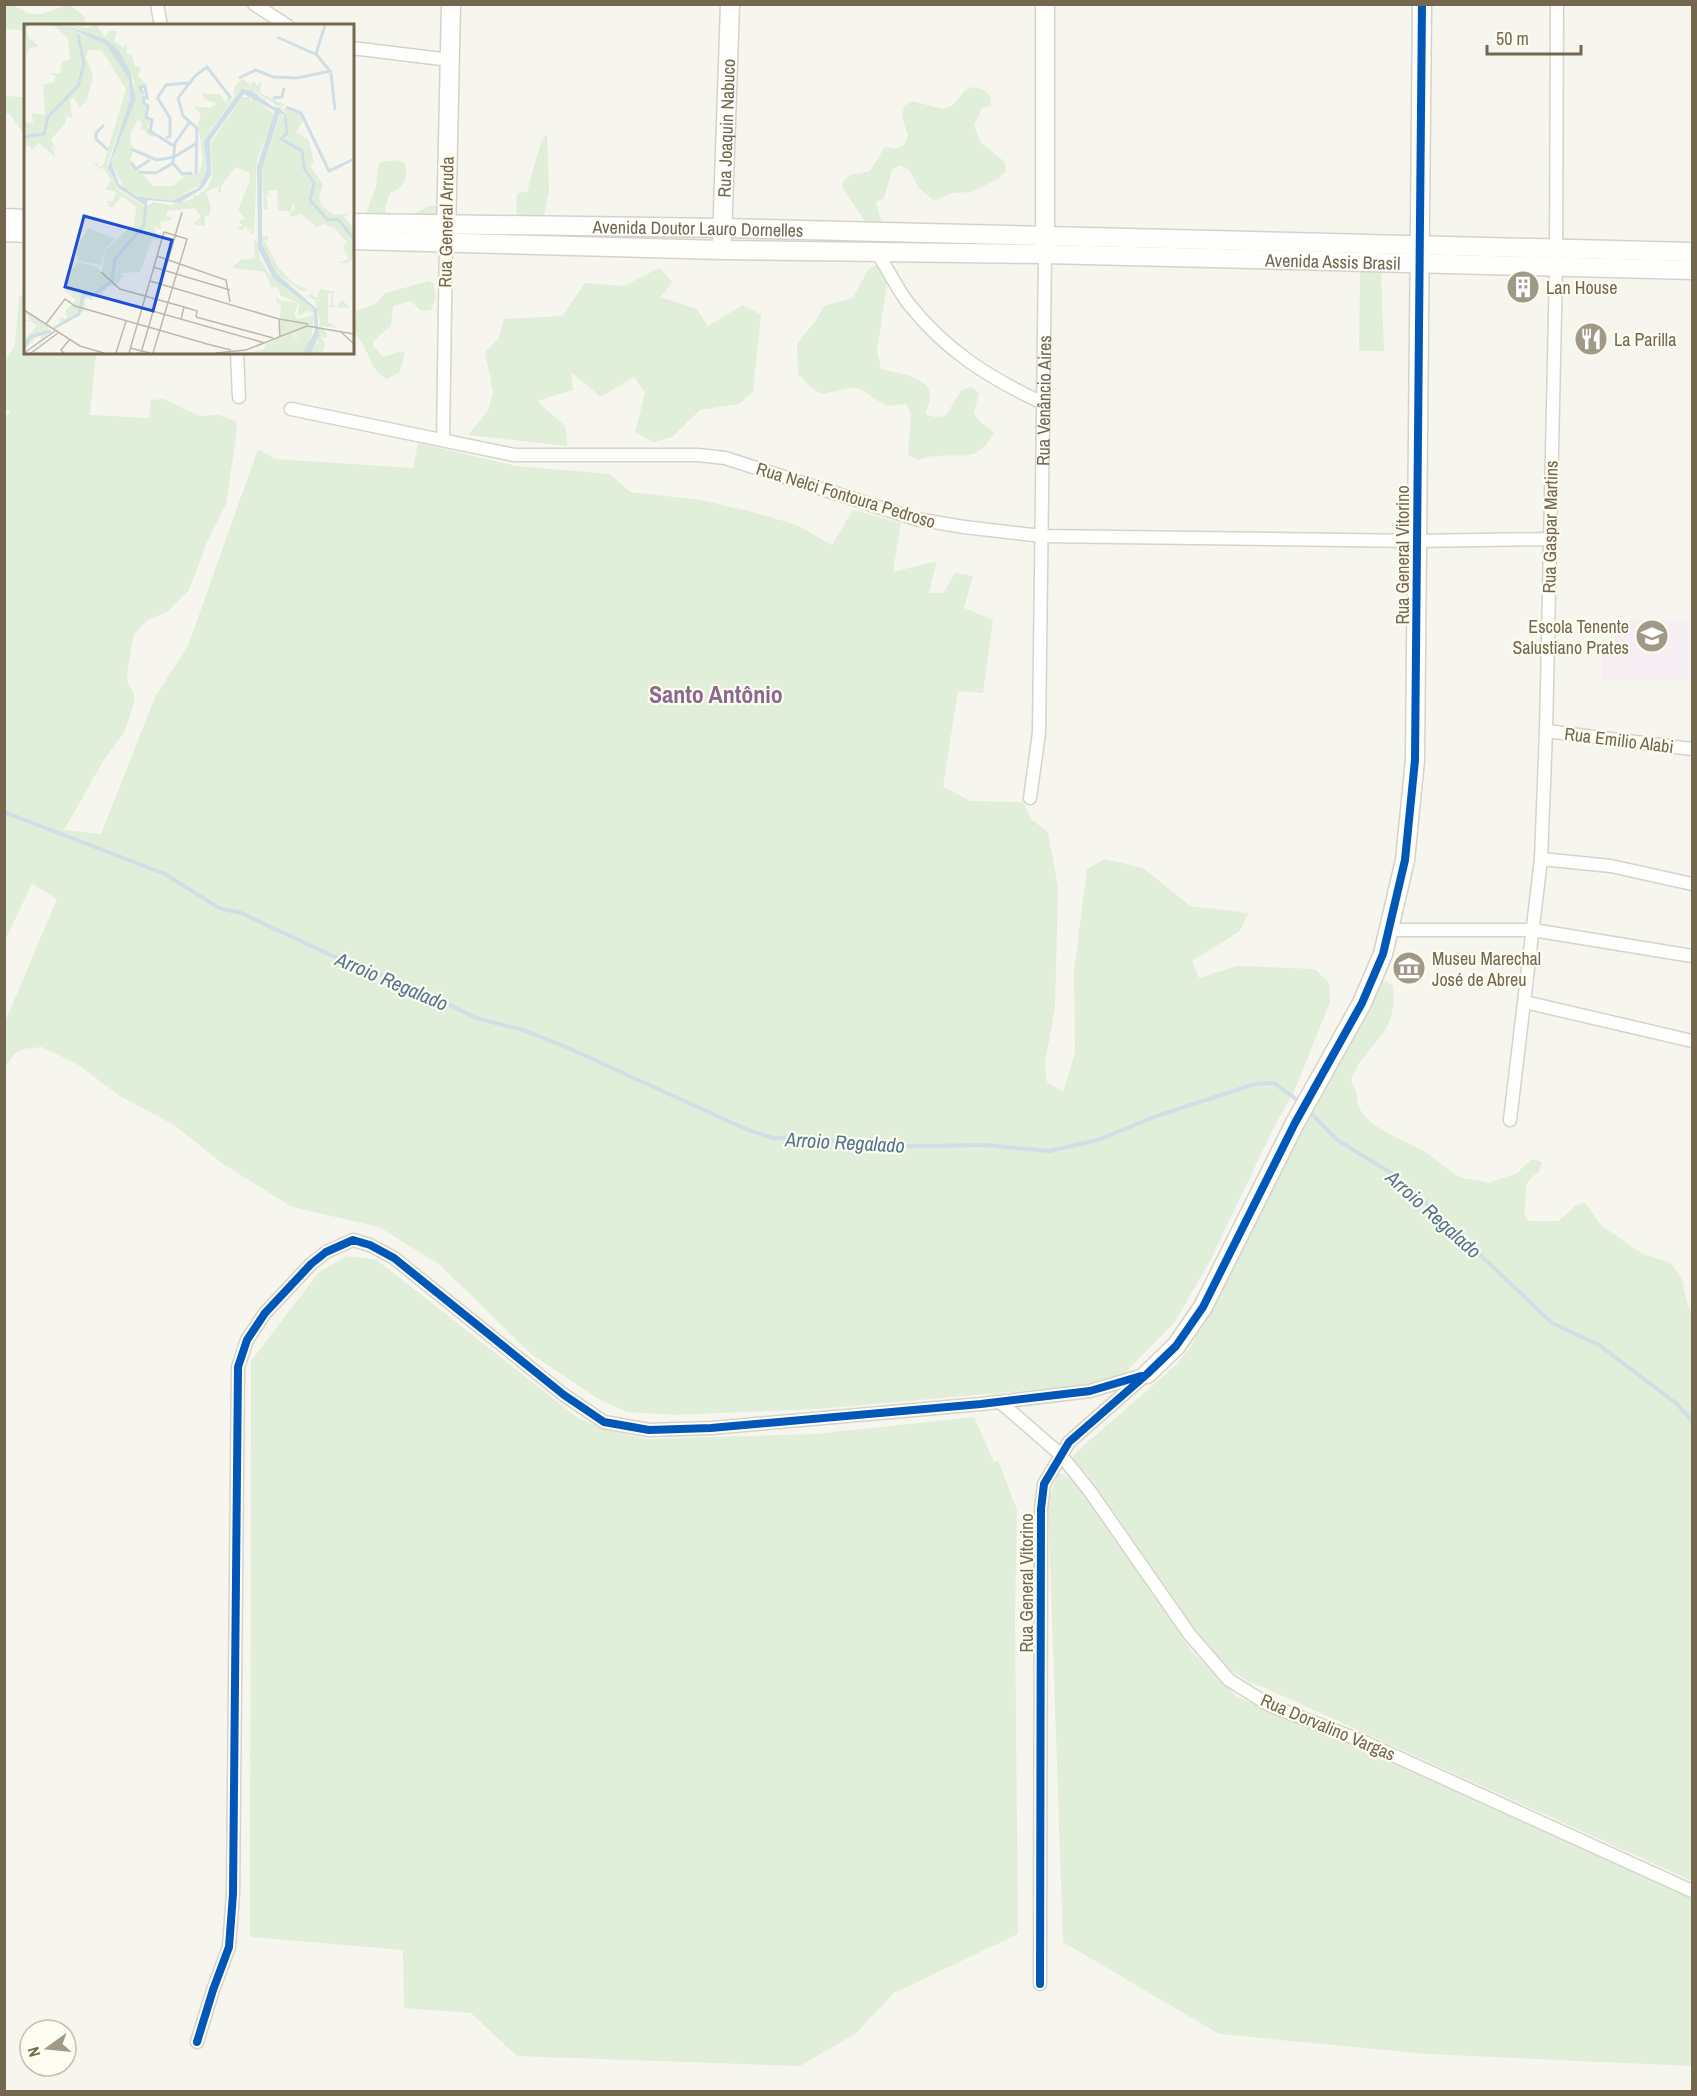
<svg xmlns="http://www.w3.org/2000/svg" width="1697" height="2096" font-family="'Archivo Narrow',sans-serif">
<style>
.education{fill:#f6eef3}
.green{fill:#e0eeda}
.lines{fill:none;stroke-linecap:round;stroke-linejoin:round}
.stream{stroke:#d0dee6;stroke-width:4}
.street-casing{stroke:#d5d3cb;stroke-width:15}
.secondary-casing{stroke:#d5d2c9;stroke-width:21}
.street{stroke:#fefefc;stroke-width:12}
.secondary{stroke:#fefefc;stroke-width:18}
.cycleway-casing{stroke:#fdfcf0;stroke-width:11}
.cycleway{stroke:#0057b8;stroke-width:8}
.labels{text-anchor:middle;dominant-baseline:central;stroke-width:4.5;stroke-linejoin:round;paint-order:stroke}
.street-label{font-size:18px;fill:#736750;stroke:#fdfcf0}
.poi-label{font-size:18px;fill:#736750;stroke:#fdfcf0;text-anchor:start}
.water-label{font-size:20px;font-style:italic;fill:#537491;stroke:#fdfcf0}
.district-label{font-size:24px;font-weight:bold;fill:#8d688e;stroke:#fdfcf0}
.inset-river{fill:none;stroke:#d0dee6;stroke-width:3}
.inset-road{fill:none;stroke:#beb9aa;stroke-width:1.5}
.view{fill:#1d4ed8;fill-opacity:0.15;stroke:#1d4ed8;stroke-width:3}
.inset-edge{fill:none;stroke:#736750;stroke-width:3}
</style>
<rect width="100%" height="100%" fill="#f7f6ee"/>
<!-- education -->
<path class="education" d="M 1630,620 L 1688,621 L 1688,680 L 1603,681 L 1602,651 Z"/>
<!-- green -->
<g class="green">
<path d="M 5,4 C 18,4 21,12 32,14 C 44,16 58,7 70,5 L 85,17 L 86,25 L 68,25 L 67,23 L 58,24 L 56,25 L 26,26 L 25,38 L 21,30 L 5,29 Z"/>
<path d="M 974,87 L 984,90 L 990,96 L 991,106 L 982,108 L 974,125 L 981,143 L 1005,162 L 1006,171 L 999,178 L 972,192 L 952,193 L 934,201 L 919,188 L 909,170 L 900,165 L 892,170 L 884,198 L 876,202 L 884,231 L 876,238 L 842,187 L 843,181 L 851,175 L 870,171 L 885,147 L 895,149 L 904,145 L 908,136 L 902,117 L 904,106 L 912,101 L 942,109 L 952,106 L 965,90 Z"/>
<path d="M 25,91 L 25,133 L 23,133 L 11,116 L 5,112 L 5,96 L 23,97 Z"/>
<path d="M 547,134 L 549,192 L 543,221 L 522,219 L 516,212 L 517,193 L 527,192 L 541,142 Z"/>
<path d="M 396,160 L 405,163 C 408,179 405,187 390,193 L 385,208 L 386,214 C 413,226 419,205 437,205 L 441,214 L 436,223 L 365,216 L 376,187 L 378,167 L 381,162 Z"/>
<path d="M 877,264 L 887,266 L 888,276 L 877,351 L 881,369 C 895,373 929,376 930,395 C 930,401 927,409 925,414 L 935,417 L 945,416 L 962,390 L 971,387 L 979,393 L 974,412 L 978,420 L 994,432 C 977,464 964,453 937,456 C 930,456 924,458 918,460 L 908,455 L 911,413 L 906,404 L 886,406 L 861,389 L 850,388 L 822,394 L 813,389 L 798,374 L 797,344 L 816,320 L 824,306 L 853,298 L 868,270 Z"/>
<path d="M 659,268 L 672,282 L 661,297 L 697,309 L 708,326 L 743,305 L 761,315 L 753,392 L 739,404 L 700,410 L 672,437 L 653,442 L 635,432 L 645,393 L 634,377 L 601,397 L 571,372 L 573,390 L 537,401 L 566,427 L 567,446 L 468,435 L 488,411 L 493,392 L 485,352 L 499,338 L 504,319 L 562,316 L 585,283 L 624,286 Z"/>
<path d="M 1360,272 L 1381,272 L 1384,351 L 1359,351 Z"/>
<path d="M 429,281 L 433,283 L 436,297 L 431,310 L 421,311 L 411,301 L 393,306 L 391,326 L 373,341 L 373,346 L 383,357 L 401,351 L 405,353 L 400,372 L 387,379 C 369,370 369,347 355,335 L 356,311 L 375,304 L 386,293 Z"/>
<path d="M 25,293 L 26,352 L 96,353 L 90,415 L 149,418 L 151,400 L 163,399 L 200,416 L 219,415 L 236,421 L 237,431 L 226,504 L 207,542 L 189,590 L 167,612 L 149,619 L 134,634 L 127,674 L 128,684 L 134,693 L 134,703 L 124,733 L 105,758 L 64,830 L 101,834 L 155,697 L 188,646 L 258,449 L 275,459 L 413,468 L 418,443 L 516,466 L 610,474 L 630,492 L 700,500 L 749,511 L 797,525 L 832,545 L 853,510 L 901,523 L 893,572 L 937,561 L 929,593 L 943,593 L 955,573 L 973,576 L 964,608 L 993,620 L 983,693 L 958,691 L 943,786 L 970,801 L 1023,802 L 1032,820 L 1048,832 L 1058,888 L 1055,1008 L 1045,1063 L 1047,1082 L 1063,1092 L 1075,1053 L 1074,971 L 1087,869 L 1105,859 L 1143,868 L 1190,906 L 1248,913 L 1240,931 L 1192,961 L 1199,978 L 1237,966 L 1315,969 L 1329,983 L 1330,1002 L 1294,1092 L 1275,1125 L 1209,1263 L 1174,1323 L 1124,1374 L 1078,1386 L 818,1409 L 675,1415 L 627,1412 L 600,1400 L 531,1354 L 440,1265 L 379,1227 L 292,1207 L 223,1164 L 174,1125 L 120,1096 L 77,1064 L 42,1047 L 22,1049 L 14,1054 L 5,1068 L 5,1022 L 57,899 L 32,884 L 5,940 L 4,420 L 10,412 L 5,408 L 5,362 L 15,345 L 19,297 Z"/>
<path d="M 1384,981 L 1393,986 C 1399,1038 1363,1043 1351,1081 C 1359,1092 1355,1102 1361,1111 C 1373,1131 1409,1141 1428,1154 C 1438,1160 1447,1170 1458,1176 C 1468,1181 1479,1179 1489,1183 L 1517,1173 L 1532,1159 L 1542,1162 L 1539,1172 C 1519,1183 1529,1195 1524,1213 L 1529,1221 L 1559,1221 L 1575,1206 L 1584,1202 L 1602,1226 L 1643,1254 L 1671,1263 L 1682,1279 L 1688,1307 L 1692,1313 L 1692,1881 L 1263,1687 L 1250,1683 L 1229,1669 L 1204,1642 L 1087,1474 L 1073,1461 L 1073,1455 L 1176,1365 L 1191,1346 L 1313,1099 L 1375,985 Z"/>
<path d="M 347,1256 L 377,1260 L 578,1418 L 607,1430 L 648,1439 L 816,1434 L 974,1417 L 994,1462 L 998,1460 L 1017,1510 L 1015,1615 L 1018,1934 L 894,1993 L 856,2033 L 800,2066 L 517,2056 L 471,2013 L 404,2008 L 403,1950 L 250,1937 L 251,1361 L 319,1272 Z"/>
<path d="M 1058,1472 L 1076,1482 L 1193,1653 L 1237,1697 L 1353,1746 L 1692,1897 L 1692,2066 L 1427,2054 L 1219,2034 L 1063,1942 L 1048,1502 Z"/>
</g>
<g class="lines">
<!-- stream -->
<g class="stream">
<path d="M 4,812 L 165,874 L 219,908 L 241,913 L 350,964 L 417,988 L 476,1018 L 523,1030 L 566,1047 L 748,1130 L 773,1138 L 815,1137 L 865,1147 L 984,1145 L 1049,1151 L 1098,1140 L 1154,1117 L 1255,1084 L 1274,1083 L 1301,1103"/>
<path d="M 1309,1111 L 1337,1140 L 1399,1178 L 1552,1323 L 1599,1345 L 1677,1404 L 1692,1421"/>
</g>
<defs>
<g id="street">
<path d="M 157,4 L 161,26"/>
<path d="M 254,4 L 288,26"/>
<path d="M 352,48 L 450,60"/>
<path d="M 877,252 C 887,268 896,287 908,303 C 945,350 989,378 1043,403"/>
<path d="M 237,352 L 239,397"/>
<path d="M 291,409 L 514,455 L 698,455 L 725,458 L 916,519 L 964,527 L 1042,536 L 1417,541 L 1550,539"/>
<path d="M 443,440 L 446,243"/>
<path d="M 1546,731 L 1692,749"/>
<path id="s1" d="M 1030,798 L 1039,733 L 1045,254"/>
<path d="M 1541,859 L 1611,866 L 1692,884"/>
<path d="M 1389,930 L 1533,930 L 1692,956"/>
<path d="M 1525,1002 L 1692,1041"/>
<path d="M 1510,1120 L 1541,859 L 1546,731 L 1556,266 L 1557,4"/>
<path d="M 1000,1402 L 1060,1454 L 1089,1490 L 1190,1635 L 1229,1680 L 1269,1705 L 1362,1741 L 1692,1891"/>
<path d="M 1040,1984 L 1041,1509 L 1044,1484 L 1069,1442 L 1142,1378"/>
<path d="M 197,2042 L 213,1990 L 229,1947 L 233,1894 L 238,1367 L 247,1340 L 265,1313 L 311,1264 L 326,1252 L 353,1240 L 370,1245 L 394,1258 L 564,1395 L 604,1422 L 649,1430 L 711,1428 L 981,1404 L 1090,1391 L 1147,1374"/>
</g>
<g id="secondary">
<path d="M 1045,4 L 1045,249"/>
<path d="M 4,218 L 26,219"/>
<path id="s2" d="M 352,223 L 723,228 L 1692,252"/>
<path d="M 4,232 L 26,233"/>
<path d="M 446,235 L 451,4"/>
<path id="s3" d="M 352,240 L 722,250 L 1045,254 L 1692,270"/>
<path id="s4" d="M 722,240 L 730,4"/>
<path d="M 1147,1374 L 1176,1346 L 1203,1307 L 1295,1123 L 1362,1003 L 1383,954 L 1405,860 L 1415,760 L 1422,4"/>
</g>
</defs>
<!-- street casing -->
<use href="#street" class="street-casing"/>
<!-- secondary casing -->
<use href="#secondary" class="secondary-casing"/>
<!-- street -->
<use href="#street" class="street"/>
<!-- secondary -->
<use href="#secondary" class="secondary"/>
<defs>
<g id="cycleway">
<path d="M 1040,1984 L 1041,1509 L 1044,1484 L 1069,1442 L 1147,1374 L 1176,1346 L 1203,1307 L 1295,1123 L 1362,1003 L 1383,954 L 1405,860 L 1415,760 L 1422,4"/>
<path d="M 197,2042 L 213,1990 L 229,1947 L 233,1894 L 238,1367 L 247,1340 L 265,1313 L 311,1264 L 326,1252 L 353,1240 L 370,1245 L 394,1258 L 564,1395 L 604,1422 L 649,1430 L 711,1428 L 981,1404 L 1090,1391 L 1141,1376"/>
</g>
</defs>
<!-- cycleway casing -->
<use href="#cycleway" class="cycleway-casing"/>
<!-- cycleway -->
<use href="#cycleway" class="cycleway"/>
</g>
<!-- icons -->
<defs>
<symbol id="building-disc" viewBox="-11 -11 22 22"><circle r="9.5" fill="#a19987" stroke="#fdfcf0"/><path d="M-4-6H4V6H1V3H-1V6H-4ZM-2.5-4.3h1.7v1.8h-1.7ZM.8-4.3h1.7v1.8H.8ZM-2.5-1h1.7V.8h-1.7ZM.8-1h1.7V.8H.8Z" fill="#fff"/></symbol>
<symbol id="restaurant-disc" viewBox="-11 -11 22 22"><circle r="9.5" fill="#a19987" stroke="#fdfcf0"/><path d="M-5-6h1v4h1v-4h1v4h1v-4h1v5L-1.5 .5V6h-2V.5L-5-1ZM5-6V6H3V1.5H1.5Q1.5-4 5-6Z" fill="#fff"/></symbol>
<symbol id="school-disc" viewBox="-11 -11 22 22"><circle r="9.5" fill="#a19987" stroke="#fdfcf0"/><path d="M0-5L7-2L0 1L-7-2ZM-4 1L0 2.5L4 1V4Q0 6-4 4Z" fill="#fff"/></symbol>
<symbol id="museum-disc" viewBox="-11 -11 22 22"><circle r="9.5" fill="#a19987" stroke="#fdfcf0"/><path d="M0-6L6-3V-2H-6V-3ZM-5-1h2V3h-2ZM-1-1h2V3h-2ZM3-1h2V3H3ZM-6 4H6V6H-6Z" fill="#fff"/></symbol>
</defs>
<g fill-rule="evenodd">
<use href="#building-disc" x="1504" y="268" width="38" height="38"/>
<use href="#restaurant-disc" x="1572" y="320" width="38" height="38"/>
<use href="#school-disc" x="1633" y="617" width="38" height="38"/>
<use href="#museum-disc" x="1390" y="949" width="38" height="38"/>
</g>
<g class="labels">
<!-- street labels -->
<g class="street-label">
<text stroke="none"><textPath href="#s4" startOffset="112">Rua Joaquin Nabuco</textPath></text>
<text transform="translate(446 222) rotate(-89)">Rua General Arruda</text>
<text stroke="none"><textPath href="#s2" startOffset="346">Avenida Doutor Lauro Dornelles</textPath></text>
<text stroke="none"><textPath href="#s3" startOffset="981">Avenida Assis Brasil</textPath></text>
<text stroke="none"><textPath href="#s1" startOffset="398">Rua Venâncio Aires</textPath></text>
<text transform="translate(846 495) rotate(17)">Rua Nelci Fontoura Pedroso</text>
<text transform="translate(1550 527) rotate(-89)">Rua Gaspar Martins</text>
<text transform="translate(1402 555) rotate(-90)">Rua General Vitorino</text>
<text transform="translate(1619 740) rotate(7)">Rua Emilio Alabi</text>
<text transform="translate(1026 1583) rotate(-90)">Rua General Vitorino</text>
<text transform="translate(1328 1727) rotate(23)">Rua Dorvalino Vargas</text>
</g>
<!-- poi labels -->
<g class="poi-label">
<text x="1546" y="287">Lan House</text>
<text x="1614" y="339">La Parilla</text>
<text x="1629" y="626" text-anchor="end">Escola Tenente<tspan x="1629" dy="21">Salustiano Prates</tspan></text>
<text x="1432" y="958">Museu Marechal<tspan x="1432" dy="21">José de Abreu</tspan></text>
</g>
<!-- water labels -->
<g class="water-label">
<text transform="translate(392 981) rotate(23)">Arroio Regalado</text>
<text transform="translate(845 1142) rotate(3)">Arroio Regalado</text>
<text transform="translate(1434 1214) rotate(42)">Arroio Regalado</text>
</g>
<!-- district labels -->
<g class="district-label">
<text x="716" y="694">Santo Antônio</text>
</g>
</g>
<!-- overview -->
<g transform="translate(24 24)">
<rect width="330" height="330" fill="#f7f6ee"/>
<path d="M 0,1 L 7,1 L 2,5 L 5,14 L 15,22 L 5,25 L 3,32 ZM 29,1 L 41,1 L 82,21 L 105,55 L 106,75 L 83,141 L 94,166 L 122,183 L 129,178 L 151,182 L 148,180 L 169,175 L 170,170 L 173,172 L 184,163 L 188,154 L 187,119 L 218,73 L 226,73 L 226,78 L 229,74 L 251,91 L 233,136 L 230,211 L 226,209 L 228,202 L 224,208 L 223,202 L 217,206 L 213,205 L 219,201 L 214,198 L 221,194 L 214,186 L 226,156 L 225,148 L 211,143 L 197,162 L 197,169 L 193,167 L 196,162 L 182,168 L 187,184 L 185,192 L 181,191 L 181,202 L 169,200 L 177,193 L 171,184 L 143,187 L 142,192 L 148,193 L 147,196 L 136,198 L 137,206 L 130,202 L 135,216 L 130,215 L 126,220 L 116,248 L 96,249 L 99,252 L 91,263 L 86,261 L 76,272 L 68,273 L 69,277 L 62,274 L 60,287 L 40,299 L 35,298 L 37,293 L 43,295 L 41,287 L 52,276 L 41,267 L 49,244 L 54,238 L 73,243 L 78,250 L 81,226 L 103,206 L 102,202 L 110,207 L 112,183 L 98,172 L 88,184 L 84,182 L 83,177 L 89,177 L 92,168 L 81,165 L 87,157 L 80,144 L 75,145 L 70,139 L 77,138 L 74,140 L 75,144 L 80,139 L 102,65 L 78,27 L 64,26 L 62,34 L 69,52 L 63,76 L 56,84 L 50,74 L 46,76 L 48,94 L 43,92 L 41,100 L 27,115 L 35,130 L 28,121 L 31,133 L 15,119 L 8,126 L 5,121 L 0,123 L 0,98 L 9,99 L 8,89 L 21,91 L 19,61 L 30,58 L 31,52 L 26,49 L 36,49 L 38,38 L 46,35 L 44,14 ZM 47,1 L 63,4 L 72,1 L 81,13 L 85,7 L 93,7 L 90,17 L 99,23 L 103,19 L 102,29 L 108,31 L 111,42 L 117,44 L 114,52 L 121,60 L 115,64 L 124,83 L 121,93 L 127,96 L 123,102 L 126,108 L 133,111 L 125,113 L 120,105 L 116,107 L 118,100 L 114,95 L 106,111 L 109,127 L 106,136 L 129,162 L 149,162 L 164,150 L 175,149 L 179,135 L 174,99 L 177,91 L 170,82 L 186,84 L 193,79 L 181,76 L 178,69 L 197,71 L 202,79 L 203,73 L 209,75 L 211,62 L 218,55 L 227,61 L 230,57 L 233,62 L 237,57 L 236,69 L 261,81 L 257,84 L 226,65 L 216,65 L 180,116 L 183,146 L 174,162 L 146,177 L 114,172 L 101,166 L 87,138 L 111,76 L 110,57 L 94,25 ZM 259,84 L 274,86 L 280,95 L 272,108 L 285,116 L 290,139 L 286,142 L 299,160 L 295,172 L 298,182 L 311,191 L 326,189 L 320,193 L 330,204 L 330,233 L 324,239 L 314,239 L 325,235 L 319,223 L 323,218 L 310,204 L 300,200 L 293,203 L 277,190 L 267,193 L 266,190 L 271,184 L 269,179 L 267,188 L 254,186 L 253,166 L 244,167 L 247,173 L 242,170 L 244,186 L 240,185 L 238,145 L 257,89 L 263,101 ZM 64,204 L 91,215 L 81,225 L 77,241 L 55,237 L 52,226 ZM 238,212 L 244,212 L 244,217 L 240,216 L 254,243 L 269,259 L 285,266 L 278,267 L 283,271 L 252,249 L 239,228 ZM 233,216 L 236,235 L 245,250 L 289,283 L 289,289 L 284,287 L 274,292 L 275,279 L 257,272 L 253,263 L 247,263 L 241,248 L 208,244 L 216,236 L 231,234 L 230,217 ZM 296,265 L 327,271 L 310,268 L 308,280 L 312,283 L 318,276 L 326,284 L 306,283 L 308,269 L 304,269 L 304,298 L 314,304 L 297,302 L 303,310 L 303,314 L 296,312 L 301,320 L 299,329 L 287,329 L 292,319 L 297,320 L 293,317 L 296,298 L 291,277 L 294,277 L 284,273 L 287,270 L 293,274 ZM 252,272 L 257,278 L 259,276 L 274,279 L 270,291 L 274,295 L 290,291 L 286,323 L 279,329 L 221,329 L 239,326 L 242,320 L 268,309 L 275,319 L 270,308 L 257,312 L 255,296 L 283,301 L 256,294 L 257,280 L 253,279 ZM 0,287 L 25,303 L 21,311 L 28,309 L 14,318 L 19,311 L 12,313 L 0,326 L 0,316 L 13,302 L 7,297 L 0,298 L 0,292 L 3,297 L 6,295 Z" fill="#e0eeda"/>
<path d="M 41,1 L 81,15 L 94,25 L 106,47 L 112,75 L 87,138 L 95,160 L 112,172 L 147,177 L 174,164 L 183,146 L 180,117 L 217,65 L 227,66 L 248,82 L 256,84 L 262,92 L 256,89 L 238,145 L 238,220 L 252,249 L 293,285 L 295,311 L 287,329 L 279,329 L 291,307 L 289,284 L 249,254 L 234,225 L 233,143 L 251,87 L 220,70 L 186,117 L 187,151 L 179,164 L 155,179 L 124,176 L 122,182 L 94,164 L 84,143 L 106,75 L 105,55 L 82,21 Z" fill="#d0dee6"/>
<path class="inset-river" d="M 253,13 L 291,30M 307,49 L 311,86M 215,54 L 232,46 L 249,53 L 273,54 L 306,47 L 292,30 L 301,1M 119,70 L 116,63 L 121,62 L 123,74 L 120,73 L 119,78 L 124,82 L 122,93 L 128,96 L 126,107 L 150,122M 133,73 L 146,94 L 146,112 L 142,114M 134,73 L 142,61 L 164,59M 249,74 L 258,73 L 260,64M 262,83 L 277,89 L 305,147 L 330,135M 261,91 L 263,109 L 257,115 L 278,127 L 280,144 L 290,159 L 286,176 L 304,196 L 314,195 L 330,215M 80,101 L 72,109 L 72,115 L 84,126M 0,113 L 20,110 L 24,93 L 54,62 L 60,40 L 54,11M 107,125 L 133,136 L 150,133 L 173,119M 107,138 L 112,145 L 126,136M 149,139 L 158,150 L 168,149M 115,148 L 132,149 L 149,139 L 151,119 L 165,99M 172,150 L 173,104 L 159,92 L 154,74 L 171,52 L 183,43 L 207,74M 30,304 L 55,290 L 59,271 L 69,271 L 88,257 L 91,235 L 120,201 L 122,180M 0,324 L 6,313 L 27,307"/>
<path class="inset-road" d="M 133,232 L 202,256 L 206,278M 129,243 L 206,266M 77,248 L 96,265 L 160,283M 126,257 L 255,295M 118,284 L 241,319M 0,286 L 56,322 L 80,329M 172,293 L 249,314M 157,295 L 160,283 L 173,287 L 172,293M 22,300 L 41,275 L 51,282 L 180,319M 316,307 L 330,320M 256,313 L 255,295 L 284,300M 179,319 L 207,326M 106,324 L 126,329M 0,329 L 31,307M 7,329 L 34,309M 40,329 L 37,326 L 46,315M 92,329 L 102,297M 105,329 L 140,208M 117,329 L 158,188M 129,329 L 163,215 L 140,208M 191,329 L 222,326 L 283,302 L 330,310"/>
<path class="view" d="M 60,192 L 148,216 L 129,287 L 41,263 Z"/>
<rect width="330" height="330" class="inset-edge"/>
</g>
<!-- border -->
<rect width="1697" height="2096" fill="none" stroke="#736750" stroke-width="12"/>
<!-- north arrow -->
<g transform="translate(48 2048) rotate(255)"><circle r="28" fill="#fdfcf0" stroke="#c6c0b0" stroke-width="1.5"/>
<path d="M0-4.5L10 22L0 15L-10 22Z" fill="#a19987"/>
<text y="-9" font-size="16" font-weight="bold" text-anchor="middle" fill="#736750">N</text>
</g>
<!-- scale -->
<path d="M1487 45v9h94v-9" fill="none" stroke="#736750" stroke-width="3"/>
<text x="1496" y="45" font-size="18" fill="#736750" stroke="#fdfcf0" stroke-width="4.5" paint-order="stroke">50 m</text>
</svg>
